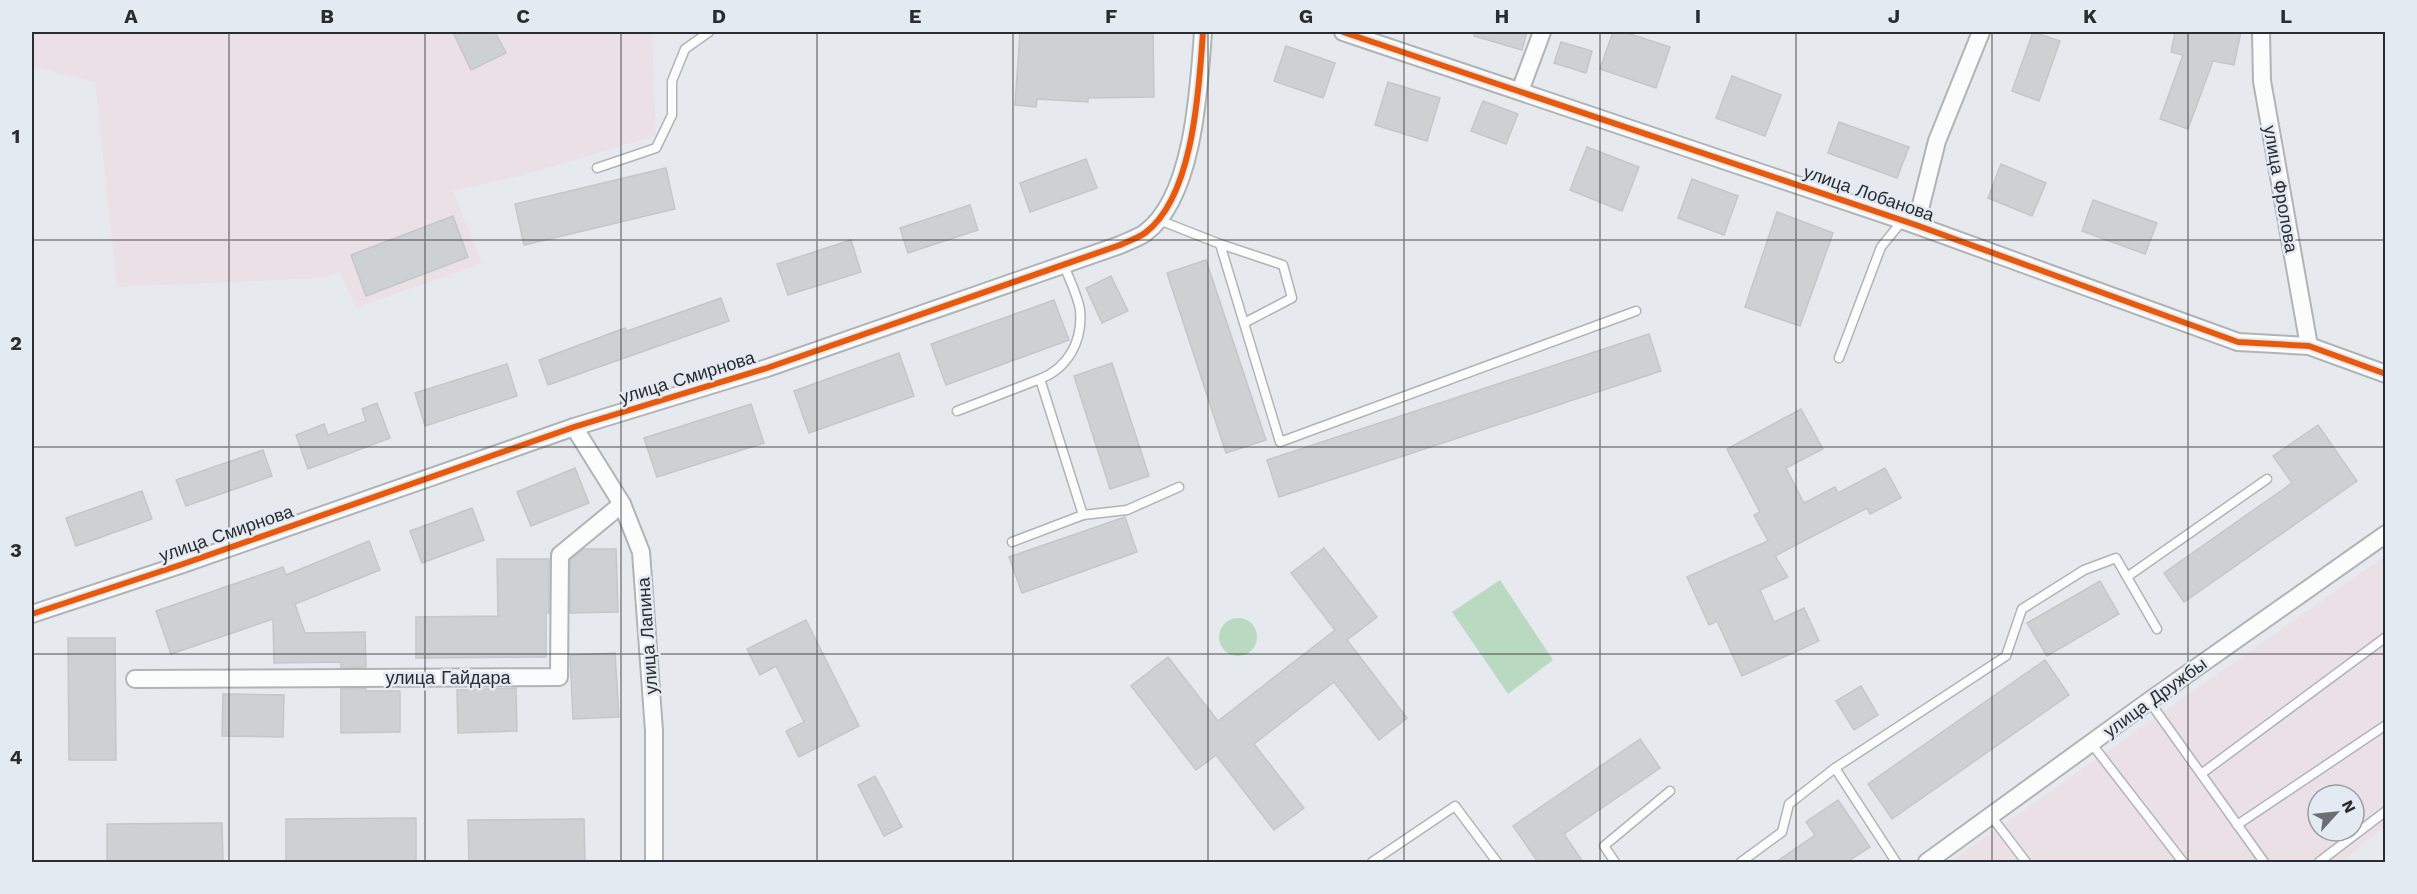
<svg xmlns="http://www.w3.org/2000/svg" width="2417" height="894" font-family="'Work Sans',sans-serif">
<style>
.industrial{fill:#ece0e7;fill-rule:evenodd}
.green{fill:#b9dac1}
.building{fill:#ced1d4;stroke:#c4c7ca;stroke-width:1.5}
.lines{fill:none;stroke-linecap:round;stroke-linejoin:round}
.service-casing{stroke:#b1b4b7;stroke-width:11}
.minor-casing{stroke:#b1b4b7;stroke-width:20}
.service{stroke:#fbfcfc;stroke-width:8}
.minor{stroke:#fbfcfc;stroke-width:16}
.cycleway-casing{stroke:#e3eaf2;stroke-width:10}
.cycleway{stroke:#e8590c;stroke-width:6}
.grid{fill:none;stroke:#2a2c2f;stroke-width:1.5;stroke-opacity:0.55}
.labels{text-anchor:middle;dominant-baseline:central;stroke-width:5;stroke-linejoin:round;paint-order:stroke}
.street-label{font-size:18px;fill:#2a2c2f;stroke:#e3eaf2}
.neatline{fill:none;stroke:#2a2c2f;stroke-width:2}
.grid-label{font-size:20px;text-anchor:middle;font-weight:bold;fill:#2a2c2f}
</style>
<rect width="100%" height="100%" fill="#e6eaee"/>
<!-- industrial -->
<g class="industrial">
<path d="M 32,32 L 652,32 L 656,136 L 523,175 L 453,191 L 482,263 L 356,308 L 340,272 L 326,278 L 117,287 L 95,82 L 32,67 Z"/>
<path d="M 2385,556 L 2385,826 L 2342,862 L 1950,862 ZM 2318,795 L 2354,795 L 2354,831 L 2318,831 Z"/>
</g>
<!-- green -->
<g class="green">
<path d="M 1500,580 L 1553,660 L 1508,694 L 1452,612 Z"/>
<circle cx="1238" cy="637" r="19"/>
</g>
<!-- building -->
<g class="building">
<path d="M 453,32 L 495,32 L 506,53 L 471,70 Z"/>
<path d="M 1020,32 L 1153,32 L 1154,97 L 1088,98 L 1088,102 L 1037,99 L 1036,107 L 1015,105 Z"/>
<path d="M 1475,32 L 1527,32 L 1522,50 L 1474,36 Z"/>
<path d="M 1613,32 L 1624,32 L 1670,47 L 1656,88 L 1600,69 Z"/>
<path d="M 2033,32 L 2060,41 L 2039,101 L 2012,91 Z"/>
<path d="M 2175,32 L 2241,32 L 2234,65 L 2213,61 L 2188,129 L 2160,119 L 2183,55 L 2171,52 Z"/>
<path d="M 1561,42 L 1592,51 L 1586,73 L 1554,63 Z"/>
<path d="M 1286,46 L 1335,63 L 1323,98 L 1274,81 Z"/>
<path d="M 1732,76 L 1781,95 L 1765,136 L 1716,118 Z"/>
<path d="M 1388,82 L 1440,98 L 1427,141 L 1375,125 Z"/>
<path d="M 1483,101 L 1518,114 L 1506,144 L 1471,131 Z"/>
<path d="M 1839,122 L 1909,147 L 1897,178 L 1828,153 Z"/>
<path d="M 1587,147 L 1639,167 L 1622,211 L 1570,190 Z"/>
<path d="M 1086,159 L 1097,188 L 1030,212 L 1020,183 Z"/>
<path d="M 2001,164 L 2046,183 L 2032,216 L 1988,198 Z"/>
<path d="M 666,168 L 675,209 L 524,245 L 515,204 Z"/>
<path d="M 1692,179 L 1738,196 L 1724,235 L 1678,218 Z"/>
<path d="M 2093,200 L 2157,223 L 2145,254 L 2082,231 Z"/>
<path d="M 970,205 L 978,230 L 908,253 L 900,228 Z"/>
<path d="M 1777,212 L 1833,233 L 1800,326 L 1745,307 Z"/>
<path d="M 453,216 L 468,257 L 366,296 L 351,255 Z"/>
<path d="M 851,240 L 861,272 L 788,295 L 777,264 Z"/>
<path d="M 1206,260 L 1266,440 L 1226,453 L 1167,273 Z"/>
<path d="M 1111,276 L 1128,311 L 1102,323 L 1086,288 Z"/>
<path d="M 721,298 L 729,321 L 548,385 L 539,360 L 625,328 L 627,331 Z"/>
<path d="M 1054,300 L 1069,340 L 946,385 L 931,344 Z"/>
<path d="M 1649,334 L 1661,371 L 1279,497 L 1267,460 Z"/>
<path d="M 899,353 L 914,396 L 809,433 L 794,391 Z"/>
<path d="M 1112,363 L 1149,476 L 1110,489 L 1074,376 Z"/>
<path d="M 507,364 L 517,396 L 425,426 L 415,393 Z"/>
<path d="M 377,403 L 390,438 L 308,469 L 296,435 L 324,424 L 328,435 L 366,421 L 362,409 Z"/>
<path d="M 751,404 L 764,443 L 657,477 L 644,438 Z"/>
<path d="M 1801,409 L 1823,449 L 1786,468 L 1804,503 L 1835,487 L 1838,493 L 1885,468 L 1901,498 L 1870,514 L 1867,508 L 1775,556 L 1788,577 L 1760,590 L 1774,622 L 1804,608 L 1819,641 L 1742,676 L 1717,621 L 1709,625 L 1687,577 L 1768,541 L 1754,515 L 1760,512 L 1727,449 Z"/>
<path d="M 2318,425 L 2357,481 L 2184,602 L 2164,573 L 2292,483 L 2273,456 Z"/>
<path d="M 263,450 L 272,476 L 186,506 L 176,480 Z"/>
<path d="M 575,468 L 589,503 L 531,526 L 517,492 Z"/>
<path d="M 142,491 L 152,519 L 76,546 L 66,518 Z"/>
<path d="M 472,508 L 484,540 L 422,563 L 410,531 Z"/>
<path d="M 1125,517 L 1137,552 L 1022,593 L 1009,557 Z"/>
<path d="M 369,541 L 380,570 L 295,604 L 305,633 L 365,632 L 366,667 L 341,668 L 341,662 L 274,663 L 273,619 L 171,654 L 156,611 L 283,567 L 286,575 Z"/>
<path d="M 1324,548 L 1377,617 L 1347,640 L 1407,718 L 1379,740 L 1334,682 L 1254,744 L 1304,808 L 1274,830 L 1216,755 L 1196,770 L 1131,686 L 1168,657 L 1218,721 L 1335,630 L 1291,573 Z"/>
<path d="M 583,549 L 616,549 L 618,612 L 570,613 L 570,560 Z"/>
<path d="M 497,559 L 549,559 L 549,613 L 546,613 L 546,657 L 416,658 L 416,617 L 498,616 Z"/>
<path d="M 2100,581 L 2119,614 L 2047,656 L 2027,623 Z"/>
<path d="M 806,620 L 859,726 L 799,757 L 786,731 L 804,722 L 776,666 L 760,675 L 747,649 Z"/>
<path d="M 68,638 L 115,638 L 116,760 L 69,760 Z"/>
<path d="M 615,653 L 619,717 L 573,719 L 570,655 Z"/>
<path d="M 2045,660 L 2069,695 L 1892,819 L 1868,784 Z"/>
<path d="M 1861,686 L 1878,715 L 1854,730 L 1836,701 Z"/>
<path d="M 366,688 L 366,691 L 400,691 L 400,732 L 341,733 L 341,689 Z"/>
<path d="M 516,688 L 517,731 L 458,733 L 457,690 Z"/>
<path d="M 223,694 L 284,695 L 283,737 L 222,736 Z"/>
<path d="M 1640,739 L 1660,768 L 1564,834 L 1583,862 L 1538,862 L 1513,826 Z"/>
<path d="M 875,776 L 902,827 L 884,836 L 858,785 Z"/>
<path d="M 1838,800 L 1870,847 L 1847,862 L 1776,862 L 1815,835 L 1806,822 Z"/>
<path d="M 416,818 L 416,862 L 286,862 L 286,819 Z"/>
<path d="M 584,819 L 585,862 L 469,862 L 468,820 Z"/>
<path d="M 222,823 L 223,862 L 107,862 L 107,824 Z"/>
</g>
<g class="lines">
<defs>
<g id="service">
<path d="M 597,168 L 656,148 L 672,115 L 672,81 L 685,49 L 709,32"/>
<path d="M 1159,220 L 1220,244 L 1280,442 L 1636,311"/>
<path d="M 1220,244 L 1283,265 L 1292,298 L 1244,323"/>
<path d="M 1839,358 L 1881,247 L 1903,220"/>
<path d="M 957,411 L 1040,379"/>
<path d="M 1083,515 L 1127,510 L 1179,487"/>
<path d="M 1012,542 L 1083,515 L 1040,379 C 1068,368 1083,341 1080,310 C 1078,296 1069,279 1064,265"/>
<path d="M 2127,577 L 2267,479"/>
<path d="M 2149,701 L 2264,862"/>
<path d="M 2091,743 L 2183,862"/>
<path d="M 1835,768 L 2006,656 L 2022,609 L 2084,570 L 2116,558 L 2157,629"/>
<path d="M 2201,774 L 2386,637"/>
<path d="M 1991,816 L 2026,862"/>
<path d="M 2237,825 L 2386,725"/>
<path d="M 1372,862 L 1455,806 L 1497,862"/>
<path d="M 1615,862 L 1604,846 L 1670,791"/>
<path d="M 1741,862 L 1782,832 L 1789,804 L 1835,768 L 1896,862"/>
<path d="M 2319,862 L 2386,811"/>
</g>
<g id="minor">
<path d="M 1343,32 L 1916,225 L 2238,342 L 2309,346 L 2386,374"/>
<path d="M 2261,32 L 2262,81 L 2309,346"/>
<path d="M 1520,91 L 1542,32"/>
<path d="M 1916,225 L 1937,141 L 1981,32"/>
<path d="M 574,427 L 622,504 L 641,552 L 654,731 L 654,862"/>
<path d="M 32,614 L 183,564 L 574,427 L 767,368 L 1120,245 C 1128,241 1138,238 1145,233 C 1194,197 1199,87 1203,32"/>
<path d="M 135,679 L 559,677 L 560,555 L 622,504"/>
<path d="M 1927,862 L 2149,701 L 2386,534"/>
</g>
</defs>
<!-- service casing -->
<use href="#service" class="service-casing"/>
<!-- minor casing -->
<use href="#minor" class="minor-casing"/>
<!-- service -->
<use href="#service" class="service"/>
<!-- minor -->
<use href="#minor" class="minor"/>
<defs>
<g id="cycleway">
<path d="M 1343,32 L 1916,225 L 2238,342 L 2309,346 L 2386,374"/>
<path d="M 32,614 L 183,564 L 574,427 L 767,368 L 1120,245 C 1128,241 1138,238 1145,233 C 1194,197 1199,87 1203,32"/>
</g>
</defs>
<!-- cycleway casing -->
<use href="#cycleway" class="cycleway-casing"/>
<!-- cycleway -->
<use href="#cycleway" class="cycleway"/>
</g>
<!-- grid -->
<path class="grid" d="M 229,32 L 229,862M 425,32 L 425,862M 621,32 L 621,862M 817,32 L 817,862M 1013,32 L 1013,862M 1208,32 L 1208,862M 1404,32 L 1404,862M 1600,32 L 1600,862M 1796,32 L 1796,862M 1992,32 L 1992,862M 2188,32 L 2188,862M 32,240 L 2386,240M 32,447 L 2386,447M 32,654 L 2386,654"/>
<g class="labels">
<!-- street labels -->
<g class="street-label">
<text transform="translate(2281 189) rotate(80)">улица Фролова</text>
<text transform="translate(1869 193) rotate(19)">улица Лобанова</text>
<text transform="translate(687 377) rotate(-17)">улица Смирнова</text>
<text transform="translate(226 533) rotate(-19)">улица Смирнова</text>
<text transform="translate(647 636) rotate(-94)">улица Лапина</text>
<text x="448" y="677">улица Гайдара</text>
<text transform="translate(2155 697) rotate(-36)">улица Дружбы</text>
</g>
</g>
<!-- border -->
<rect width="2417" height="894" fill="none" stroke="#e3eaf2" stroke-width="66"/>
<!-- north arrow -->
<g transform="translate(2336 813) rotate(63)"><circle r="28" fill="#e3eaf2" stroke="#999ea4" stroke-width="1.5"/>
<path d="M0-4.5L10 22L0 15L-10 22Z" fill="#6c6e72"/>
<text y="-9" font-size="16" font-weight="bold" text-anchor="middle" fill="#2a2c2f">N</text>
</g>
<rect x="33" y="33" width="2351" height="828" class="neatline"/>
<g class="grid-label">
<text x="131" y="23">A</text>
<text x="327" y="23">B</text>
<text x="523" y="23">C</text>
<text x="719" y="23">D</text>
<text x="915" y="23">E</text>
<text x="1111" y="23">F</text>
<text x="1306" y="23">G</text>
<text x="1502" y="23">H</text>
<text x="1698" y="23">I</text>
<text x="1894" y="23">J</text>
<text x="2090" y="23">K</text>
<text x="2286" y="23">L</text>
<text x="16" y="143">1</text>
<text x="16" y="350">2</text>
<text x="16" y="557">3</text>
<text x="16" y="764">4</text>
</g>
</svg>
